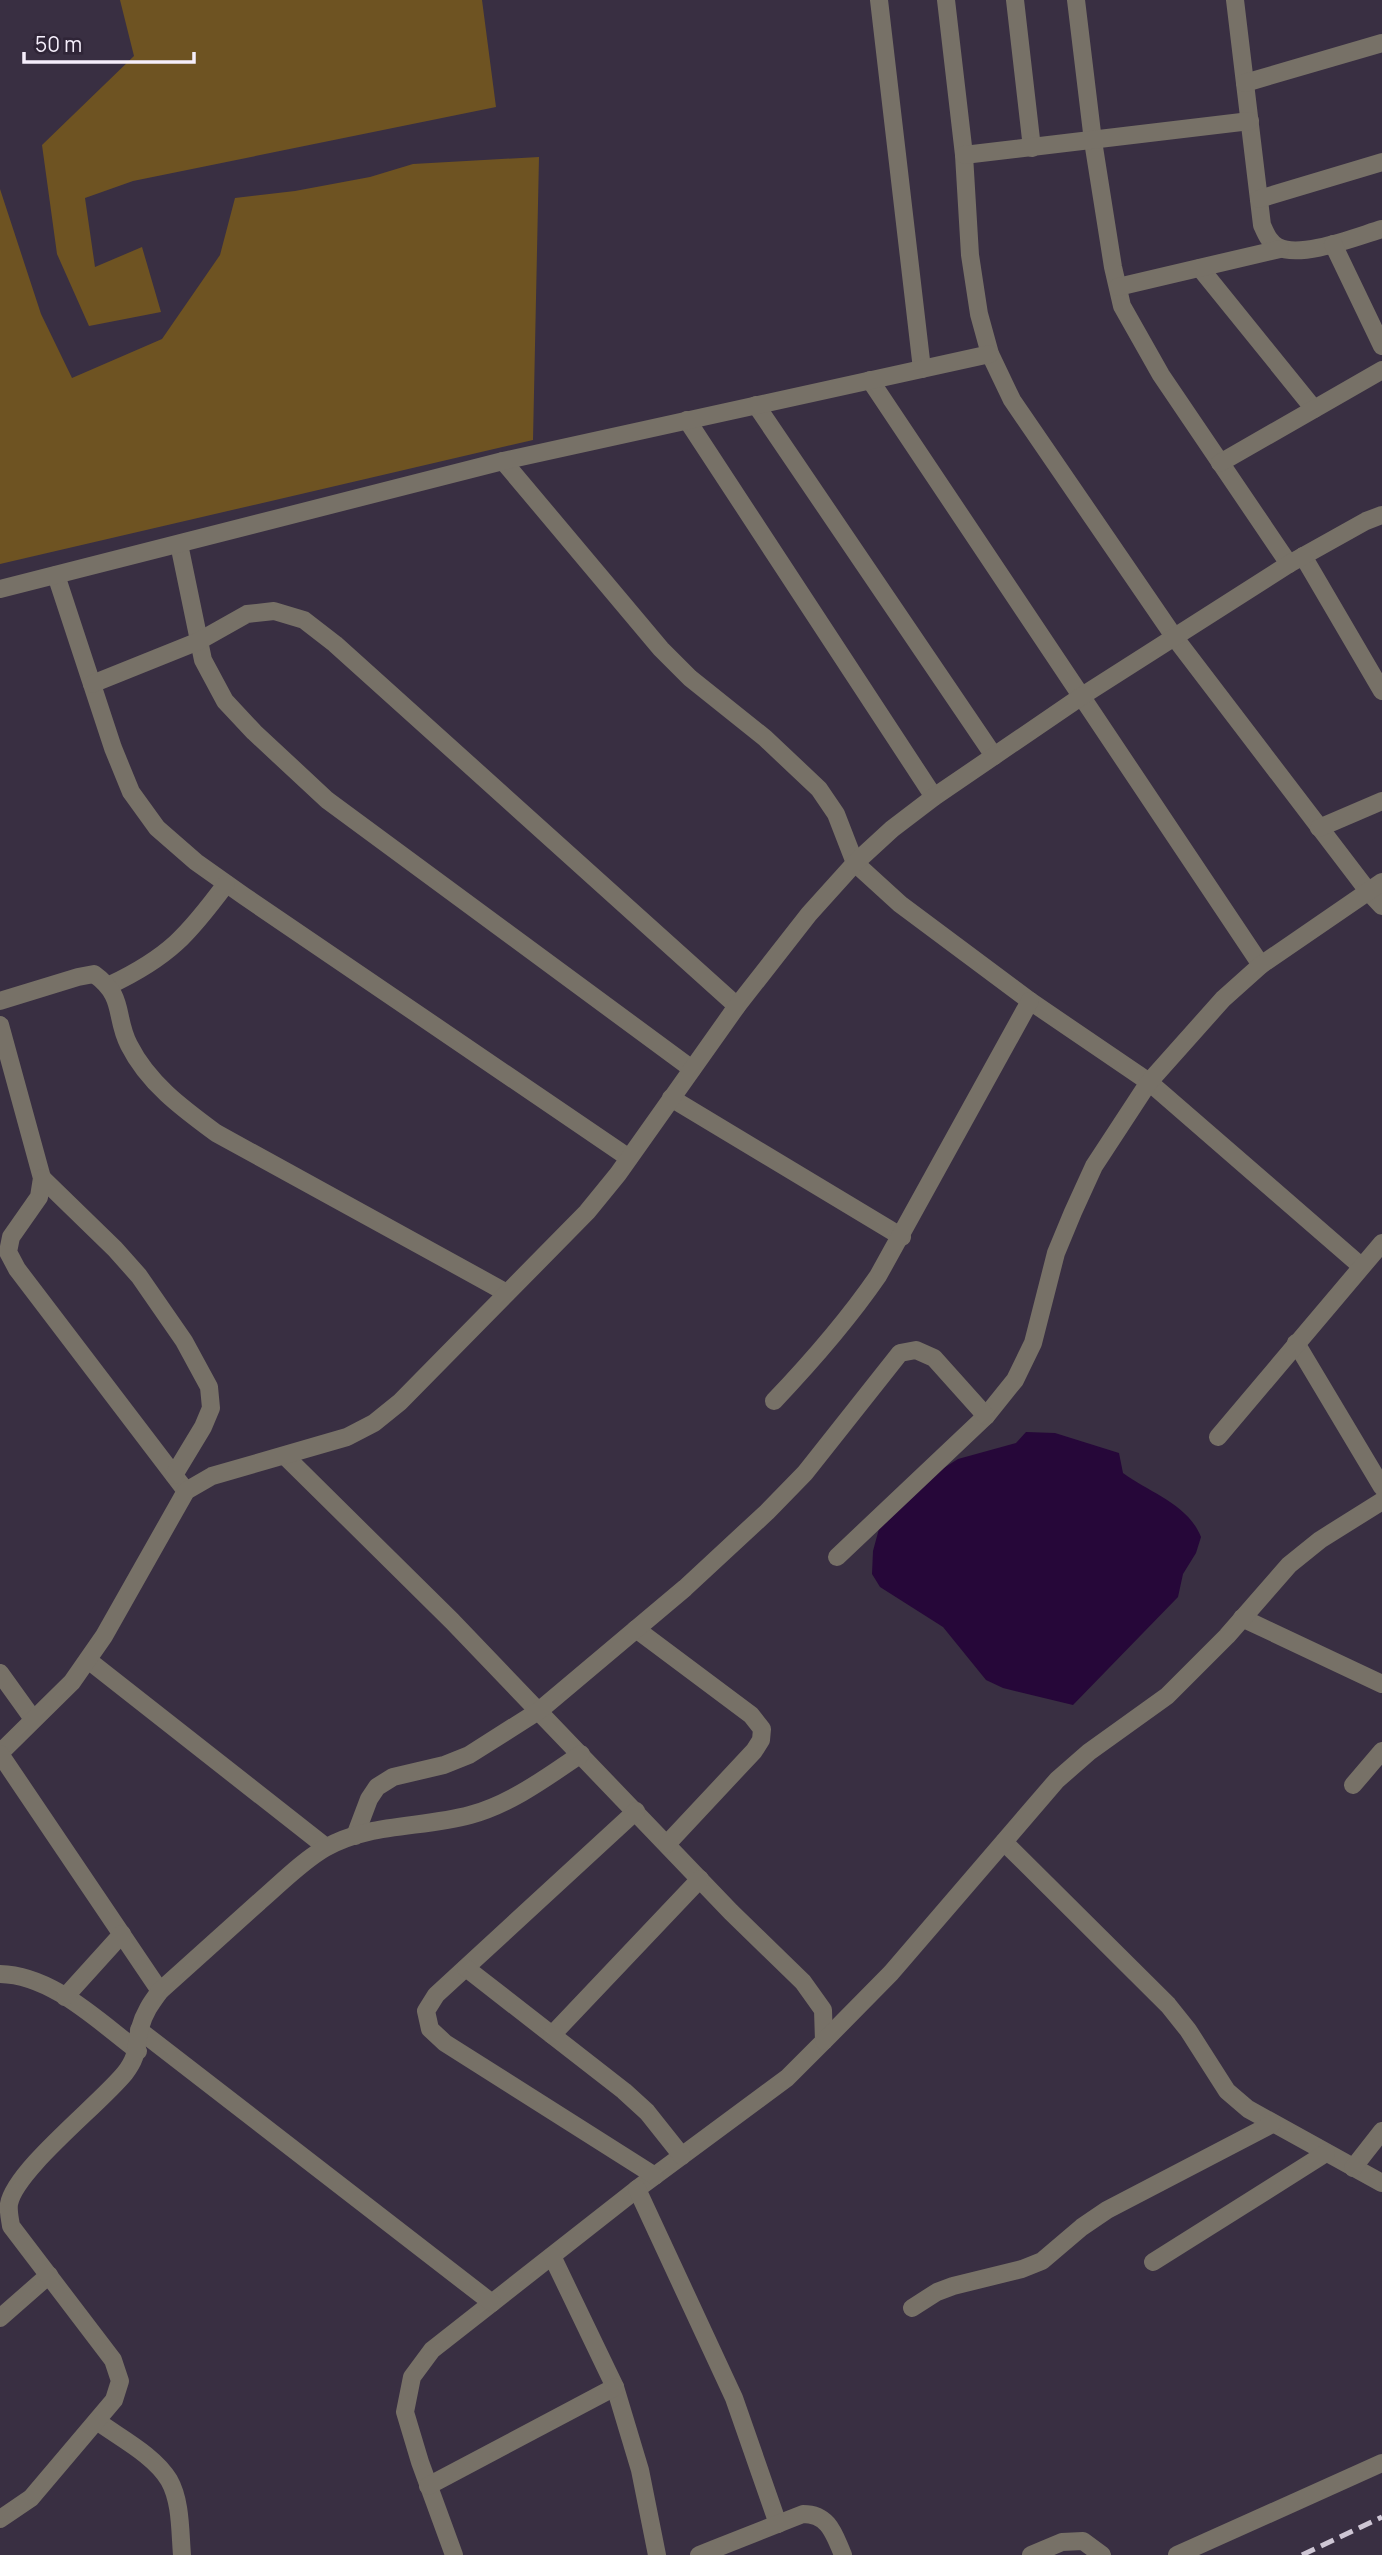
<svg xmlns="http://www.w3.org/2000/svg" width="1382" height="2555" font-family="Manrope,sans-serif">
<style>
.green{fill:#6e5322}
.water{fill:#260739}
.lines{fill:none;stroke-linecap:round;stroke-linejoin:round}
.minor{stroke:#777167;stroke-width:18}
.rail{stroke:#cec6d4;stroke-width:5;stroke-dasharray:14 7;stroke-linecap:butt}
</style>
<rect width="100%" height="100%" fill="#392f42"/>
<!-- green -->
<g class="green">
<path d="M 120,0 L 482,0 L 496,107 L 133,181 L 85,198 L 95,267 L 142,247 L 161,312 L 89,326 L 57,254 L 42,145 L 134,56 Z"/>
<path d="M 539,157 L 533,440 L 0,564 L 0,189 L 41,314 L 72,378 L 162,339 L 220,255 L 235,198 L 295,191 L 370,177 L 413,164 Z"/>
</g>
<!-- water -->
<path class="water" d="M 1026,1432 L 1055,1433 L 1119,1453 L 1123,1473 C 1150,1493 1188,1504 1201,1537 L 1196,1553 L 1183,1574 L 1178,1597 L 1073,1705 L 1003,1688 L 986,1680 L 943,1627 L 880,1587 L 872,1574 L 873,1551 L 880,1525 L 931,1476 L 958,1459 L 1016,1443 Z"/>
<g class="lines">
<!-- minor -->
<g class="minor">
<path d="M 879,0 L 922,369"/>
<path d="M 946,0 L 964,155 L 970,255 L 979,314 L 990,354 L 1012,400 L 1175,638 L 1368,891 L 1382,906"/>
<path d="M 1015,0 L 1032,148"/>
<path d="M 1076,0 L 1093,141 L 1113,267 L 1122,306 L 1161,375 L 1289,564"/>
<path d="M 1235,0 L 1262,225 C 1266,234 1269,242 1278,247 C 1301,259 1358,236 1382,229"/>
<path d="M 1245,83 L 1382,43"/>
<path d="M 964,155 L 1250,121"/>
<path d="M 1259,199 L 1382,162"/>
<path d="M 1333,244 L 1382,346"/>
<path d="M 1200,268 L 1314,409"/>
<path d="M 1118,287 L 1280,249"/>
<path d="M 870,380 L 1261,965"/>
<path d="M 756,405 L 994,756"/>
<path d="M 687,420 L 934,797"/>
<path d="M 503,461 L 661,649 L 690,678 L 765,738 L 819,789 L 836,814 L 855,863 L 900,904 L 1030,1001 L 1149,1082 L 1361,1266"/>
<path d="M 1220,463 L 1382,370"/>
<path d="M 179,544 L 203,660 L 225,701 L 254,732 L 327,800 L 692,1069"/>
<path d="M 1303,556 L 1382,691"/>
<path d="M 56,575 L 113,748 L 131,792 L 157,828 L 196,862 L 244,896 L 629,1158"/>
<path d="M 0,589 L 503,461 L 990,354"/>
<path d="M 92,684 L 199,641 L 247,614 L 274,611 L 304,620 L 335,644 L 737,1006"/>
<path d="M 1319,828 L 1382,801"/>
<path d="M 110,985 C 169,957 188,935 226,884"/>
<path d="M 0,1001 L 78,977 L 94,974 C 126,997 114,1016 129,1045 C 148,1083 182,1108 216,1133 L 507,1293"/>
<path d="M 0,1025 L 42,1178 L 39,1197 L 11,1237 L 8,1252 L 17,1269 L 186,1491"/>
<path d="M 671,1098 L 902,1237"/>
<path d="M 42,1178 L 115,1249 L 139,1276 L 184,1341 L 209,1387 L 211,1408 L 203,1427 L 174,1475"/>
<path d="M 1296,1343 L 1382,1487"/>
<path d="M 774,1401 C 812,1361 847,1321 878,1276 L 1030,1001"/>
<path d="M 1218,1437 L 1382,1243"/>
<path d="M 285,1456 L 452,1621 L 731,1912 L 803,1982 L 823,2010 L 824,2041 L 787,2078 L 637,2189 L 432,2350 L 412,2377 L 405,2412 L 420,2462 L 454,2555"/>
<path d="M 837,1557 L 986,1416 L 1015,1380 L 1033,1343 L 1056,1253 L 1073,1212 L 1094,1166 L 1149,1082 L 1223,999 L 1261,965 L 1382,882"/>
<path d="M 1242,1618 L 1382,1684"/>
<path d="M 636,1629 L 751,1715 L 762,1729 L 761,1740 L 754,1751 L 667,1844"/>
<path d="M 88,1660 L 326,1847"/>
<path d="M 0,1673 L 33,1719"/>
<path d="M 0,1753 L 72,1682 L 104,1636 L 186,1491 L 212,1476 L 347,1437 L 374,1423 L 400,1402 L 587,1212 L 618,1174 L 737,1006 L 809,914 L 855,863 L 892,829 L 934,797 L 1082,696 L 1289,564 L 1366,521 L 1382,515"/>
<path d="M 0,1754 L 160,1991"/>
<path d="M 1353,1785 L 1382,1751"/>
<path d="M 636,1811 L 436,1995 L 426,2011 L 430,2029 L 445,2043 L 655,2176"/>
<path d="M 355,1836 L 369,1799 L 377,1787 L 393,1777 L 444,1765 L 469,1755 L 540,1710 L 685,1588 L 767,1512 L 805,1473 L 900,1353 L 916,1350 L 934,1358 L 986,1416"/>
<path d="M 1004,1842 L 1168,2005 L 1188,2030 L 1227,2091 L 1248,2109 L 1382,2183"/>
<path d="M 466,1968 L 624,2091 L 647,2112 L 682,2156"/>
<path d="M 0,1974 C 52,1975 98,2021 138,2051"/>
<path d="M 65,1997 L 122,1934"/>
<path d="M 139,2030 L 492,2303"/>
<path d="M 552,2035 L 700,1879"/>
<path d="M 824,2041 L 891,1973 L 1057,1780 L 1089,1752 L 1167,1696 L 1227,1636 L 1289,1565 L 1320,1540 L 1382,1501"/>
<path d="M 1353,2168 L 1382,2131"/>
<path d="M 637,2189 L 734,2398 L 778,2524"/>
<path d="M 552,2256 L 615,2387 L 640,2470 L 657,2555"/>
<path d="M 1153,2262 L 1326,2153"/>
<path d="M 912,2308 L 937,2292 L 953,2286 L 1022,2269 L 1042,2261 L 1082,2227 L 1107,2210 L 1272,2124"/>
<path d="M 0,2318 L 49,2275"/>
<path d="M 97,2421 C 120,2438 154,2455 169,2480 C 181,2501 180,2531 182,2555"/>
<path d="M 428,2486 L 615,2387"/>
<path d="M 0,2519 L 31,2498 L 114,2400 L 120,2381 L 113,2360 L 11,2226 C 10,2219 8,2211 9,2204 C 15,2170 100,2104 125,2073 C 139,2055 135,2047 140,2028 C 144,2013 151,2003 160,1991 C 193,1961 226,1932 259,1902 C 280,1884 301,1862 325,1848 C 368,1823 423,1828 470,1815 C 511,1804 547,1777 581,1754"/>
<path d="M 699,2555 L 803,2514 C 829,2514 834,2534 843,2555"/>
<path d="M 1031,2555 L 1062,2542 L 1083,2541 L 1102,2555"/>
<path d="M 1177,2555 L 1382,2463"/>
</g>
<!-- rail -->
<path class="rail" d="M 1302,2555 L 1382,2517"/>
</g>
<!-- scale -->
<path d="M24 52v10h170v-10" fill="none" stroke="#f5eefb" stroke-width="3.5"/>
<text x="35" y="52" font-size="21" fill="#f5eefb" stroke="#2f2537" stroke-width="5" paint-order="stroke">50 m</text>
</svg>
